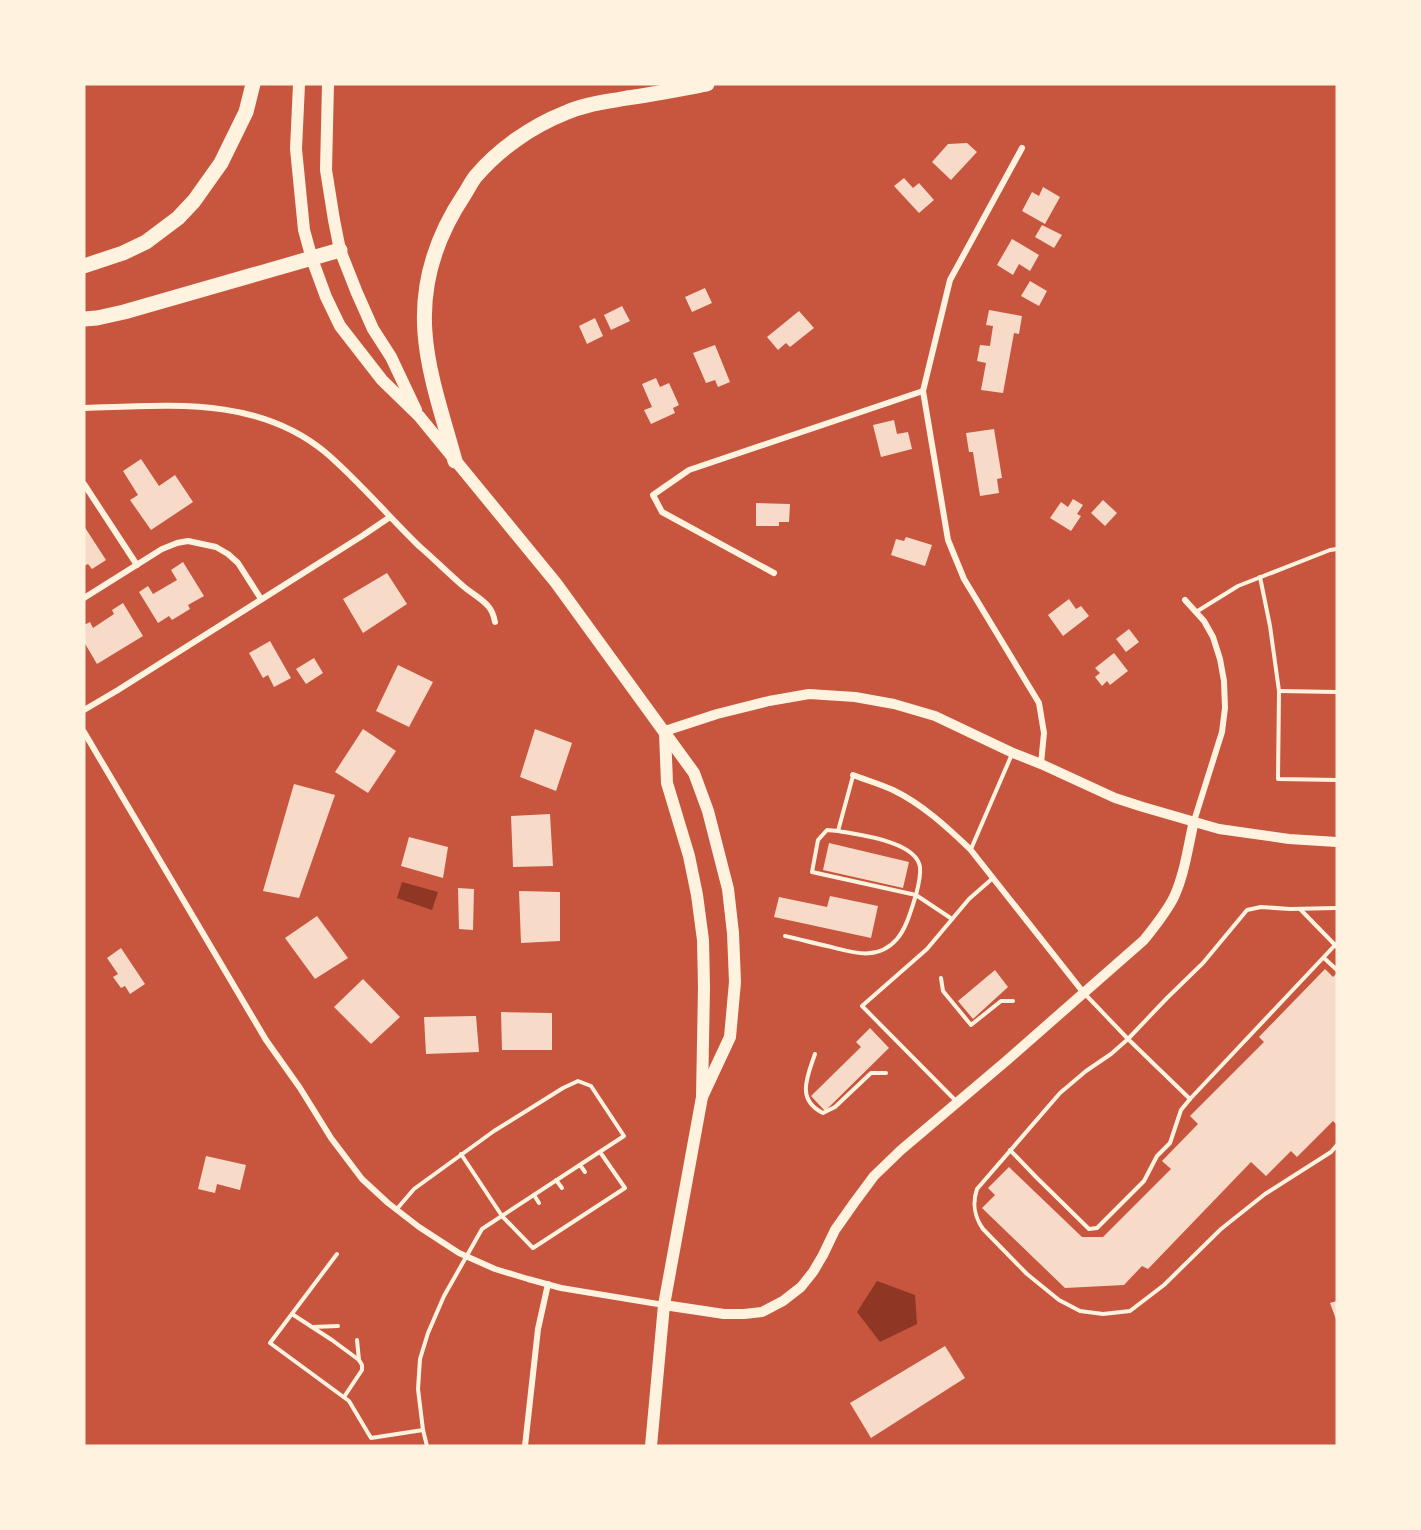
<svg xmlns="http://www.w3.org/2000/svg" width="1421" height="1530" font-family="'Exo 2',sans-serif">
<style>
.water{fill:#8f3625}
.building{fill:#f7dbc8}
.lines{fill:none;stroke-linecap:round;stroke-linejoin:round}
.service{stroke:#fff3e0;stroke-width:4}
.minor{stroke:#fff3e0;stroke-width:6}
.tertiary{stroke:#fff3e0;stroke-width:10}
.secondary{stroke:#fff3e0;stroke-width:12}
.motorway{stroke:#fff3e0;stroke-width:15}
</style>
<rect width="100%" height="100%" fill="#c8553d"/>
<!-- water -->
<g class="water">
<path d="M 402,882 L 438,892 L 432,910 L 397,898 Z"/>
<path d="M 877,1281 L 915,1295 L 917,1324 L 880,1342 L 857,1312 Z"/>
</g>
<!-- building -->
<g class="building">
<path d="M 967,143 L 977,152 L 951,180 L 932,162 L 948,144 Z"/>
<path d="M 904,178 L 913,188 L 919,183 L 934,200 L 919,213 L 894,186 Z"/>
<path d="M 1043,187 L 1060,197 L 1045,224 L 1022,211 L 1032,192 L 1039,196 Z"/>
<path d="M 1042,225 L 1062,235 L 1054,248 L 1035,237 Z"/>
<path d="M 1012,239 L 1039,255 L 1030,271 L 1019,264 L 1013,275 L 997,265 Z"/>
<path d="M 1030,281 L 1047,291 L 1039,306 L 1021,296 Z"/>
<path d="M 705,288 L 712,303 L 692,312 L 685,297 Z"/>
<path d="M 622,306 L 630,321 L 611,330 L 604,315 Z"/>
<path d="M 989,310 L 1022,316 L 1019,334 L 1014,333 L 1003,393 L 981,390 L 986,363 L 977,361 L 980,345 L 990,346 L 993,326 L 986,325 Z"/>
<path d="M 799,311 L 814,328 L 790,347 L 786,343 L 778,350 L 767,337 Z"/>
<path d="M 595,318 L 603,336 L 587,344 L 579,326 Z"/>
<path d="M 715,345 L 730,382 L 718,387 L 715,380 L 706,383 L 693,353 Z"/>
<path d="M 656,378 L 660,387 L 669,383 L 679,405 L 673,408 L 675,413 L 651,424 L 644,410 L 652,407 L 642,384 Z"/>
<path d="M 894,420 L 897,434 L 908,432 L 912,449 L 881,457 L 873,425 Z"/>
<path d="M 994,429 L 1002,478 L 997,479 L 999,493 L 980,496 L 973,452 L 969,452 L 966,433 Z"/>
<path d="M 141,459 L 159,486 L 175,475 L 193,502 L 151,530 L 130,500 L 138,495 L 123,471 Z"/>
<path d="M 1073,499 L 1083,505 L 1077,514 L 1081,516 L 1071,531 L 1050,518 L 1061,502 L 1068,507 Z"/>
<path d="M 1103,500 L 1117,513 L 1105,526 L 1091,513 Z"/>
<path d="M 756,503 L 790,504 L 789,522 L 779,522 L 779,526 L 756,526 Z"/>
<path d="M 84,526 L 106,560 L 92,569 L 88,564 L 84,566 Z"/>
<path d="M 906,537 L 932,545 L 925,566 L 891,555 L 896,539 L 904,541 Z"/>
<path d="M 183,562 L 204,596 L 188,605 L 190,609 L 172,620 L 169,616 L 158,623 L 139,592 L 148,586 L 153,594 L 177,580 L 171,570 Z"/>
<path d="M 387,573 L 407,604 L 363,633 L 343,599 Z"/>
<path d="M 1069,599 L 1076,609 L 1081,606 L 1089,616 L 1063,636 L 1048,615 Z"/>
<path d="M 123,603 L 143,636 L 97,664 L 84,642 L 84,625 L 90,622 L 93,628 L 114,614 L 112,610 Z"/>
<path d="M 1129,629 L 1139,642 L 1126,652 L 1116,639 Z"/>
<path d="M 270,641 L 291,678 L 274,687 L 268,675 L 263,678 L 249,653 Z"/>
<path d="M 1114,653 L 1128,671 L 1110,685 L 1107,681 L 1102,686 L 1095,677 L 1100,673 L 1095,668 Z"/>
<path d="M 314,658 L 323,673 L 306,684 L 296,669 Z"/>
<path d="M 398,665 L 433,682 L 409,727 L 376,711 Z"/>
<path d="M 363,729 L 396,751 L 368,793 L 335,772 Z"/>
<path d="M 535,729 L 572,743 L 556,791 L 520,777 Z"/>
<path d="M 294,784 L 335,795 L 299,898 L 263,891 Z"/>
<path d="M 550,814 L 553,866 L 513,867 L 511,816 Z"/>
<path d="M 409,837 L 448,847 L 443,878 L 401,866 Z"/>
<path d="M 829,843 L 909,862 L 903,888 L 823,870 Z"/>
<path d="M 458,888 L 474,889 L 473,930 L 459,929 Z"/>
<path d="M 519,891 L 560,892 L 560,941 L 521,943 Z"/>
<path d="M 830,896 L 878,906 L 871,938 L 774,917 L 779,897 L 827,907 Z"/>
<path d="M 317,916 L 348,958 L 315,979 L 285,938 Z"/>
<path d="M 121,948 L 145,984 L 130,994 L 125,986 L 121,988 L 113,977 L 118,974 L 107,958 Z"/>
<path d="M 1325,969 L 1333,977 L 1337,973 L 1337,1125 L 1333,1121 L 1297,1157 L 1291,1151 L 1266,1176 L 1251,1162 L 1148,1269 L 1142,1266 L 1124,1285 L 1065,1288 L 982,1208 L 995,1195 L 988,1188 L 1009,1167 L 1082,1237 L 1103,1237 L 1171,1169 L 1162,1161 L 1198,1124 L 1190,1116 L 1264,1042 L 1259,1037 Z"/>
<path d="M 995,970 L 1008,987 L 973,1019 L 958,1001 Z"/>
<path d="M 363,979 L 400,1017 L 371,1044 L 334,1007 Z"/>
<path d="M 501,1012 L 552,1013 L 552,1050 L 502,1050 Z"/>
<path d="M 476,1016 L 479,1052 L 426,1054 L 424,1017 Z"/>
<path d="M 870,1028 L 889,1048 L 825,1111 L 811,1096 L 861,1047 L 856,1042 Z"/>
<path d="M 206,1156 L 246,1165 L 240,1190 L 217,1184 L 215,1193 L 198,1189 Z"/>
<path d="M 1337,1301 L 1337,1322 L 1330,1303 Z"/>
<path d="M 945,1346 L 965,1378 L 871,1438 L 850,1403 Z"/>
</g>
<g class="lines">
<!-- service -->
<g class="service">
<path d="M 1260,577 L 1270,626 L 1279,691 L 1278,779 L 1337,780"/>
<path d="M 1196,612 L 1238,586 L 1330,550 L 1337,549"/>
<path d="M 1279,691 L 1337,692"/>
<path d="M 853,776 L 838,831 C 859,835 916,841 920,867 C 921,876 918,887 916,895 L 952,919"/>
<path d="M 971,849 L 1012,754"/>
<path d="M 1337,908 L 1290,909 L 1261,907 L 1247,910 L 1203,963 L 1167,998 L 1128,1039 L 1111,1054 L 1086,1071 L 1060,1093 L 977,1189 C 972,1204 974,1216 983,1229 L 1027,1274 L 1059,1300 L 1080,1311 L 1103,1314 L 1130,1311 L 1164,1285 L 1221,1229 L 1265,1194 L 1331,1152 L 1337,1145"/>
<path d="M 1300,909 L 1337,947"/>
<path d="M 785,936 C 799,939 813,943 827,946 C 852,952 877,962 897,939 C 907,927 911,910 916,895 L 812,872 L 818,840 L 827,830 L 838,831"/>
<path d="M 1324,958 L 1337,970"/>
<path d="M 941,978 L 943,991 L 971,1025 L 1001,1001 L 1013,1001"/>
<path d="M 1084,993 L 1128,1039 L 1190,1099"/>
<path d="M 815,1054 C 807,1077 796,1100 823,1113 L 835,1107 L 871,1073 L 886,1073"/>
<path d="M 957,1102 L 862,1006 L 927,949 L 969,899 L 993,878"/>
<path d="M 1010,1150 L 1036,1177 L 1089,1229 L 1097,1228 L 1144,1181 L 1157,1156 L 1170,1143 L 1181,1110 L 1190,1099 L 1337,943"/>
<path d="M 461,1154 L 502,1216 L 533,1248 L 625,1188 L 600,1152"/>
<path d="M 580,1165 L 585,1172"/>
<path d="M 556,1180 L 562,1188"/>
<path d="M 534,1195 L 539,1203"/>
<path d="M 396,1210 L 414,1189 L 494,1131 L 563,1088 L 578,1081 L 591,1086 L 624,1136 L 482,1229 L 444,1296 L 428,1333 L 420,1359 L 418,1389 L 423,1430 L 427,1446"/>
<path d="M 337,1254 L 270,1343 L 349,1401 L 371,1438 L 423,1430"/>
<path d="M 292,1314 L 332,1340 L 359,1360 L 362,1365 L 362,1370 L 344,1397"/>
<path d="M 312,1327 L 338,1326"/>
<path d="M 357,1340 L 359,1360"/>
</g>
<!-- minor -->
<g class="minor">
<path d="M 1022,148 L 950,280 L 923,391 L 948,540 L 964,579 L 1039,703 L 1044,733 L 1041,764"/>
<path d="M 84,408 C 168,406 256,395 325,452 C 359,481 387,515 419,546 C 434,559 448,573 463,586 C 471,593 481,598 488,606 C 492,610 494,617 495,622"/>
<path d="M 84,484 L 137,565"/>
<path d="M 774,573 L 662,512 L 653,495 L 689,470 L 923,391"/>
<path d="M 84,598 L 162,549 L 177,543 L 188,541 L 216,547 L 228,554 L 238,563 L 261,599"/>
<path d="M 1185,600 L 1204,621 L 1213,637 L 1220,659 L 1224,681 L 1225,708 L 1222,732 L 1194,821"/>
<path d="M 84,710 L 118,690 L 362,536 L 390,517"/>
<path d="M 84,732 L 266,1040 L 300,1088 L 331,1138 L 362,1179 L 388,1203 L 419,1227 L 459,1253 L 495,1269 L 528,1279 L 561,1288 L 664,1305"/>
<path d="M 853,775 C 866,780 880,784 893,790 C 922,804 947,827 970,849 L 1083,992"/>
<path d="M 525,1446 L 538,1329 L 548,1284"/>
</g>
<!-- tertiary -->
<g class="tertiary">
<path d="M 665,731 L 717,714 L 769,701 L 809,694 L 855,697 L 894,704 L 935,716 L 1013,753 L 1041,764 L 1115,798 L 1143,807 L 1219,829 L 1289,839 L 1337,842"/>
<path d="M 664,1305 L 724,1314 L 744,1314 L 762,1312 L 783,1301 L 801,1287 L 813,1272 L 823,1255 L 835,1230 L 854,1203 L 874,1176 L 901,1150 L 1005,1062 L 1144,940 C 1155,926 1166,913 1174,897 C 1185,873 1188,846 1194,821"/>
</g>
<!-- secondary -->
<g class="secondary">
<path d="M 299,84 L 296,149 L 304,230 L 312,259 L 326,297 L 340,326 L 382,380 L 419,416 L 556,583 L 694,773 L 708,811 L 728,889 L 733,933 L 735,982 L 730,1037 L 702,1097"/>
<path d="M 328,84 L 326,170 L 334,220 L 340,250 L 357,293 L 373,329 L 391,357 L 416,410"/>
<path d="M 651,1446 L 664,1305 L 702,1097 L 704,987 L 703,940 L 697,895 L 689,856 L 667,783 L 665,733"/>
</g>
<!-- motorway -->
<g class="motorway">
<path d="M 84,266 L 123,253 L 146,242 L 178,218 L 194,201 L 221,163 L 246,112 L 253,84"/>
<path d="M 84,319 L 97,318 L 124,312 L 340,250"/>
<path d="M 455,461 C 444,420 428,375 425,333 C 421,282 436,237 464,195 C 468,189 471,182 476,176 C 499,149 532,126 565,113 C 585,104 606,102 627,98 C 654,94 680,89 707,84"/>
</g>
</g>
<!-- border -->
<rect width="1421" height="1530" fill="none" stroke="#fff3e0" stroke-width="171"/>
</svg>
